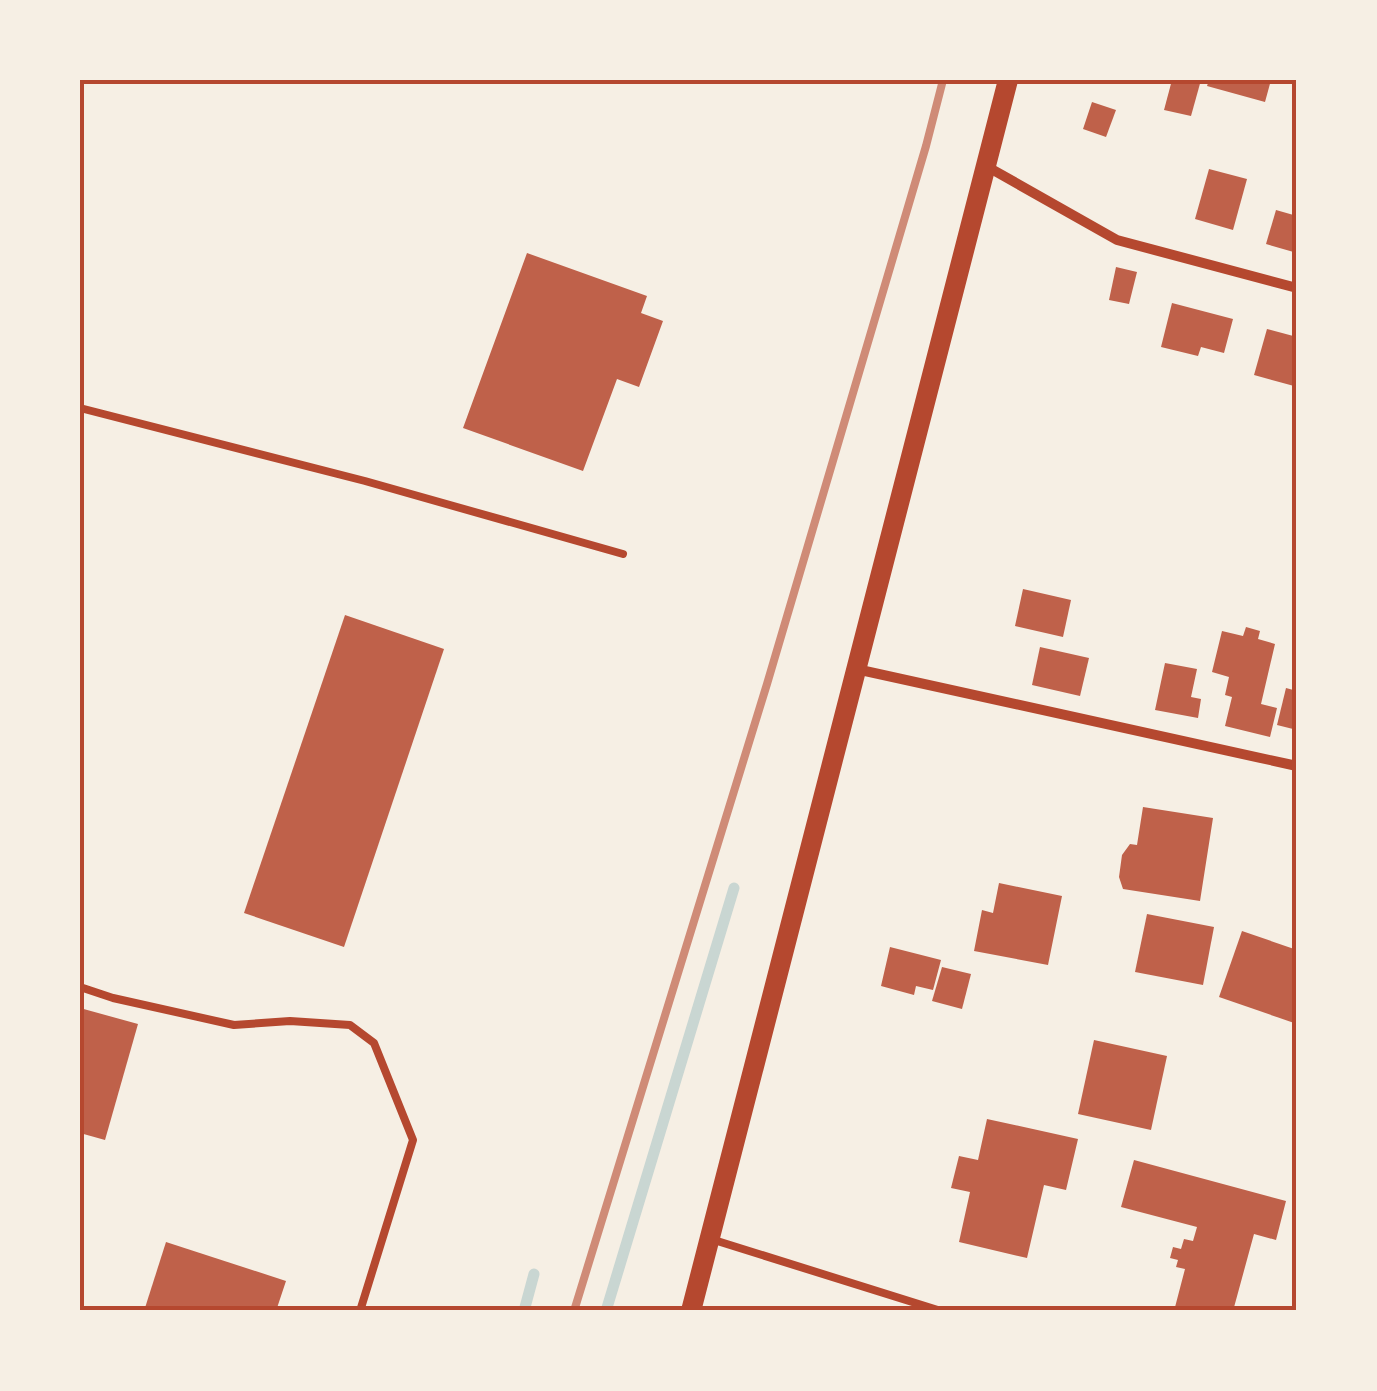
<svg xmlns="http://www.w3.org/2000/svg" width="1377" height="1391" font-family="Ubuntu,sans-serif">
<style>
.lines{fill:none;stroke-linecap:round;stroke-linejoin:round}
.stream{stroke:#c9d6d2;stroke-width:11}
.building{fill:#bf614a}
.service{stroke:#b5482f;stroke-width:8}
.minor{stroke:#b5482f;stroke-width:10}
.secondary{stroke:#b5482f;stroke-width:20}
.rail{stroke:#cf8b77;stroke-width:8}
.neatline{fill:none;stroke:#b5482f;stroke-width:4}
</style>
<rect width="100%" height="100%" fill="#f6efe4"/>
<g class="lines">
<!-- stream -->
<g class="stream">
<path d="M 524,1311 L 534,1274"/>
<path d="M 606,1311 L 734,888"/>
</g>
</g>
<!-- building -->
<g class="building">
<path d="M 1172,80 L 1201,80 L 1191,116 L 1164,110 Z"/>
<path d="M 1209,80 L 1271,80 L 1265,102 L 1207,86 Z"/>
<path d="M 1092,102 L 1116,110 L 1106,137 L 1083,129 Z"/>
<path d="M 1209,169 L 1247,179 L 1233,230 L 1195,219 Z"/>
<path d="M 1276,210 L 1297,216 L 1297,253 L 1266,244 Z"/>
<path d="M 527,253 L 647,296 L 641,313 L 663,321 L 639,387 L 617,379 L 583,471 L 463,428 Z"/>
<path d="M 1116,267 L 1137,272 L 1129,304 L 1109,300 Z"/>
<path d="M 1172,303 L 1233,319 L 1224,353 L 1201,347 L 1198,356 L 1161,347 Z"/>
<path d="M 1267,329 L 1297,337 L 1297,382 L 1294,386 L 1254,375 Z"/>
<path d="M 1023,589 L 1071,600 L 1063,637 L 1015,626 Z"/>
<path d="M 345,615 L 444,649 L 344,947 L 244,913 Z"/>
<path d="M 1246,627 L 1260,631 L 1258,639 L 1275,644 L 1261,704 L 1277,708 L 1270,737 L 1225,726 L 1232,697 L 1225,695 L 1229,677 L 1212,672 L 1222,631 L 1243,636 Z"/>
<path d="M 1040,647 L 1089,658 L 1080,696 L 1032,685 Z"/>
<path d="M 1165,663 L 1197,669 L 1191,697 L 1201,699 L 1198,718 L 1155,710 Z"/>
<path d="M 1286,688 L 1297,691 L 1297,730 L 1277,725 Z"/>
<path d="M 1143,807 L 1213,818 L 1200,901 L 1123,889 L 1119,877 L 1122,855 L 1130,844 L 1137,845 Z"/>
<path d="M 999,883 L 1062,896 L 1048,965 L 974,951 L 982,910 L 993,913 Z"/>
<path d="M 1147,914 L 1214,927 L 1203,985 L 1135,972 Z"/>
<path d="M 1242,931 L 1297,950 L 1297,1024 L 1219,997 Z"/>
<path d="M 890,947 L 941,960 L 933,990 L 916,986 L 914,995 L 881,986 Z"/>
<path d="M 942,967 L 971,974 L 962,1009 L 932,1001 Z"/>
<path d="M 80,1008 L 138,1024 L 105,1140 L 80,1133 Z"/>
<path d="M 1094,1040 L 1167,1056 L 1151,1130 L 1078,1114 Z"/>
<path d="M 987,1119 L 1078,1139 L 1066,1190 L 1044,1185 L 1027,1258 L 959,1242 L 970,1192 L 951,1188 L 959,1156 L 978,1160 Z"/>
<path d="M 1134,1160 L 1286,1201 L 1276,1240 L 1254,1234 L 1233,1311 L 1174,1311 L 1185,1269 L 1176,1267 L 1178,1260 L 1170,1258 L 1173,1247 L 1181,1249 L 1184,1239 L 1193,1241 L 1197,1227 L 1121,1207 Z"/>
<path d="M 166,1242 L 286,1281 L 276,1311 L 144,1311 Z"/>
</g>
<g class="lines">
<!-- service -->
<g class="service">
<path d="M 80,408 L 365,481 L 623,554"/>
<path d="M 80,987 L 113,998 L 234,1025 L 290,1021 L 350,1025 L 374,1043 L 413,1140 L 360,1311"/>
<path d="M 714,1240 L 941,1311"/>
</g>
<!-- minor -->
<g class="minor">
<path d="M 986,166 L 1117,240 L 1297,288"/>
<path d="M 856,669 L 1297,766"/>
</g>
<!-- secondary -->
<path class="secondary" d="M 691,1311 L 1008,80"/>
<!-- rail -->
<path class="rail" d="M 574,1311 L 767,684 L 926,146 L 943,80"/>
</g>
<!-- border -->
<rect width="1377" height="1391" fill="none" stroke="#f6efe4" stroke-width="165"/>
<rect x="82" y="82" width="1212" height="1226" class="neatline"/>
</svg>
